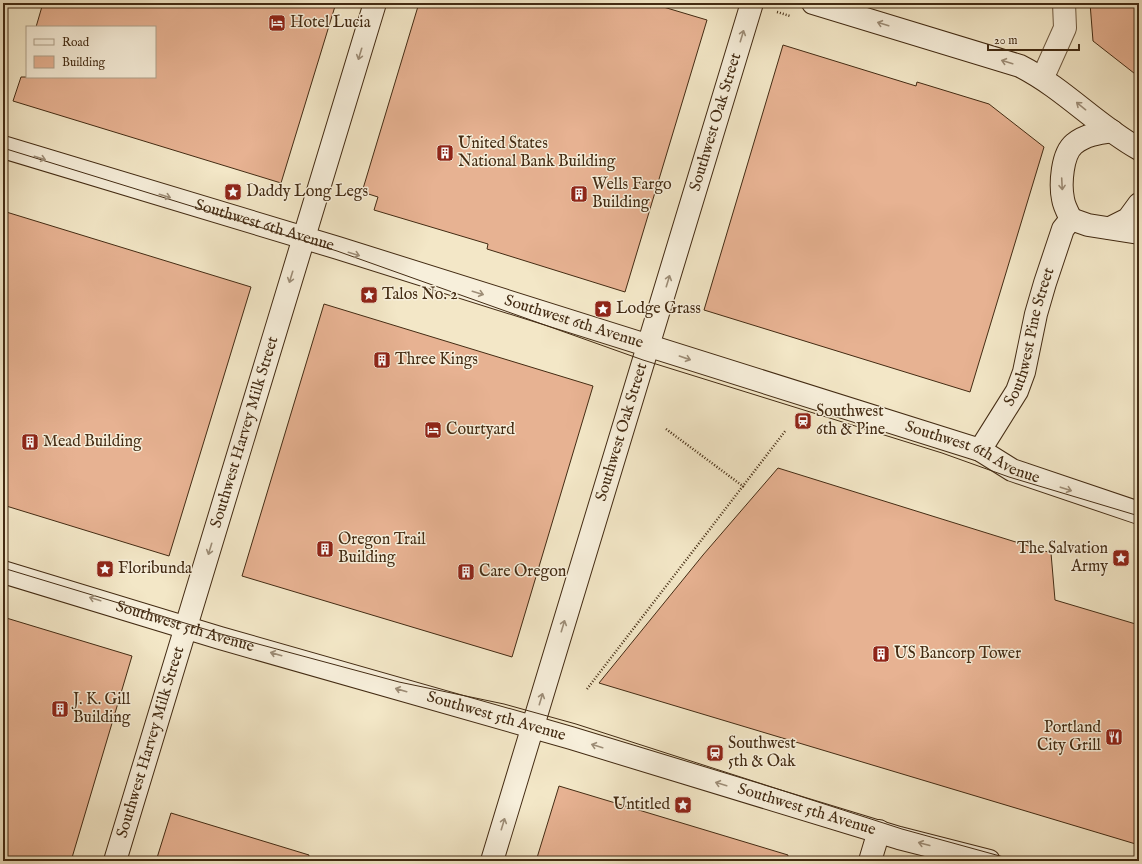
<svg xmlns="http://www.w3.org/2000/svg" width="1142" height="864" font-family="'IM FELL English',serif">
<style>
.building{fill:#e7b292;stroke:#432b13}
.lines{fill:none;stroke-linecap:round;stroke-linejoin:round}
.street-casing{stroke:#6f5a40;stroke-width:24}
.secondary-casing{stroke:#432b13;stroke-width:24}
.path{stroke:#432b13;stroke-width:2.5;stroke-dasharray:1 2;stroke-linecap:butt}
.street{stroke:#f7efdb;stroke-width:22}
.secondary{stroke:#f7efdb;stroke-width:22}
.tram{stroke:#432b13;stroke-width:1}
.oneway{stroke:#9d8d77}
.labels{text-anchor:middle;dominant-baseline:central;stroke-width:3;stroke-linejoin:round;paint-order:stroke}
.poi-label{font-size:16px;fill:#432b13;stroke:#f7efdb;text-anchor:start}
.street-label{font-size:16px;fill:#432b13;stroke:#f7efdb}
</style>
<rect width="100%" height="100%" fill="#f3e7c7"/>
<filter id="stains"><feTurbulence type="fractalNoise" baseFrequency=".005" numOctaves="4"/><feColorMatrix values="0 0 0 0 .2 0 0 0 0 .09 0 0 0 0 .02 0 0 0 .5 -.17"/></filter>
<radialGradient id="worn" r=".72"><stop offset=".6" stop-color="#630" stop-opacity="0"/><stop offset="1" stop-color="#630" stop-opacity=".3"/></radialGradient>
<!-- building -->
<g class="building">
<path d="M 43,3 L 336,3 L 281,183 L 13,101 L 21,77 L 155,77 L 155,27 L 36,27 Z"/>
<path d="M 419,3 L 650,3 L 707,20 L 625,292 L 487,249 L 488,244 L 374,210 L 378,197 L 362,192 Z"/>
<path d="M 1090,3 L 1139,3 L 1139,77 L 1093,41 Z"/>
<path d="M 783,45 L 916,86 L 917,82 L 989,104 L 1044,147 L 970,392 L 704,310 Z"/>
<path d="M 3,211 L 251,287 L 169,556 L 3,505 Z"/>
<path d="M 324,304 L 593,386 L 512,657 L 242,576 Z"/>
<path d="M 778,468 L 1051,553 L 1055,600 L 1139,625 L 1139,845 L 599,683 L 703,555 Z"/>
<path d="M 3,617 L 132,656 L 71,861 L 3,861 Z"/>
<path d="M 559,786 L 788,855 L 787,861 L 536,861 Z"/>
<path d="M 171,813 L 309,855 L 308,861 L 156,861 Z"/>
</g>
<g class="lines">
<defs>
<path id="street" d="M 1043,77 L 1065,28 L 1064,3"/>
<g id="secondary">
<path d="M 813,3 L 1020,66 C 1065,89 1096,125 1139,149"/>
<path id="s1" d="M 3,147 L 338,248 L 980,450 L 1012,470 L 1139,513"/>
<path d="M 1071,219 C 1068,213 1064,206 1063,199 C 1060,184 1062,154 1074,144 C 1085,135 1098,133 1112,131"/>
<path d="M 1071,219 L 1088,225 L 1139,233"/>
<path d="M 1110,228 L 1128,219 L 1139,204"/>
<path id="s2" d="M 980,450 L 1017,391 L 1024,372 L 1036,314 L 1045,283 L 1063,229 L 1071,219"/>
<path id="s3" d="M 3,572 L 220,638 L 571,738 L 899,838 L 989,861"/>
<path id="s4" d="M 115,861 L 375,3"/>
<path id="s5" d="M 492,861 L 752,3"/>
<path d="M 870,861 L 879,831"/>
</g>
</defs>
<!-- street casing -->
<use href="#street" class="street-casing"/>
<!-- secondary casing -->
<use href="#secondary" class="secondary-casing"/>
<!-- path -->
<g class="path">
<path d="M 777,12 L 790,16"/>
<path d="M 666,429 L 744,487"/>
<path d="M 587,689 L 786,430"/>
</g>
<!-- street -->
<use href="#street" class="street"/>
<!-- secondary -->
<use href="#secondary" class="secondary"/>
<!-- tram -->
<g class="tram">
<path d="M 3,148 L 337,251 L 643,360 L 942,453 L 1009,477 L 1139,516"/>
<path d="M 3,568 L 221,634 L 399,682 L 504,704 L 576,724 L 902,829 L 1018,861"/>
</g>
</g>
<!-- one-way arrows -->
<defs><path id="oneway-shaft" d="M-6 0H5M1.5-3L5.5 0L1.5 3" fill="none" stroke-width="1.6" stroke-linecap="round" stroke-linejoin="round"/></defs>
<g class="oneway">
<use href="#oneway-shaft" transform="translate(883 24) rotate(-163)"/>
<use href="#oneway-shaft" transform="translate(742 36) rotate(-73)"/>
<use href="#oneway-shaft" transform="translate(360 54) rotate(107)"/>
<use href="#oneway-shaft" transform="translate(1007 62) rotate(-163)"/>
<use href="#oneway-shaft" transform="translate(1081 106) rotate(-141)"/>
<use href="#oneway-shaft" transform="translate(40 158) rotate(17)"/>
<use href="#oneway-shaft" transform="translate(1062 184) rotate(87)"/>
<use href="#oneway-shaft" transform="translate(165 196) rotate(17)"/>
<use href="#oneway-shaft" transform="translate(354 254) rotate(17)"/>
<use href="#oneway-shaft" transform="translate(291 277) rotate(107)"/>
<use href="#oneway-shaft" transform="translate(668 281) rotate(-73)"/>
<use href="#oneway-shaft" transform="translate(478 293) rotate(17)"/>
<use href="#oneway-shaft" transform="translate(685 358) rotate(19)"/>
<use href="#oneway-shaft" transform="translate(1066 489) rotate(18)"/>
<use href="#oneway-shaft" transform="translate(210 549) rotate(107)"/>
<use href="#oneway-shaft" transform="translate(95 599) rotate(-163)"/>
<use href="#oneway-shaft" transform="translate(563 626) rotate(-73)"/>
<use href="#oneway-shaft" transform="translate(276 654) rotate(-164)"/>
<use href="#oneway-shaft" transform="translate(401 690) rotate(-164)"/>
<use href="#oneway-shaft" transform="translate(541 699) rotate(-73)"/>
<use href="#oneway-shaft" transform="translate(597 746) rotate(-163)"/>
<use href="#oneway-shaft" transform="translate(721 784) rotate(-163)"/>
<use href="#oneway-shaft" transform="translate(503 824) rotate(-73)"/>
<use href="#oneway-shaft" transform="translate(924 844) rotate(-165)"/>
</g>
<!-- icons -->
<defs>
<symbol id="hotel-square" viewBox="-11 -11 22 22"><rect x="-9" y="-9" width="18" height="18" rx="4" fill="#8f2418" stroke="#f7efdb"/><path d="M-6-4.5h1.5V1H6V5H4.5V3h-9V5H-6ZM-4 0a1.8 1.8 0 1 1 3.6 0ZM.5 0V-2.5h3Q6-2.5 6 0Z" fill="#fff"/></symbol>
<symbol id="building-square" viewBox="-11 -11 22 22"><rect x="-9" y="-9" width="18" height="18" rx="4" fill="#8f2418" stroke="#f7efdb"/><path d="M-4-6H4V6H1V3H-1V6H-4ZM-2.5-4.3h1.7v1.8h-1.7ZM.8-4.3h1.7v1.8H.8ZM-2.5-1h1.7V.8h-1.7ZM.8-1h1.7V.8H.8Z" fill="#fff"/></symbol>
<symbol id="sight-square" viewBox="-11 -11 22 22"><rect x="-9" y="-9" width="18" height="18" rx="4" fill="#8f2418" stroke="#f7efdb"/><path d="M0-6L1.8-2.2L6-1.7L2.9 1.2L3.7 5.4L0 3.3L-3.7 5.4L-2.9 1.2L-6-1.7L-1.8-2.2Z" fill="#fff"/></symbol>
<symbol id="station-square" viewBox="-11 -11 22 22"><rect x="-9" y="-9" width="18" height="18" rx="4" fill="#8f2418" stroke="#f7efdb"/><path d="M-3-6H3Q5-6 5-4V2Q5 4 3 4L4.5 6H3L1.5 4h-3L-3 6H-4.5L-3 4Q-5 4-5 2V-4Q-5-6-3-6ZM-3.5-4v3h7v-3ZM-3.5 1v1.5H-2V1ZM2 1v1.5H3.5V1Z" fill="#fff"/></symbol>
<symbol id="restaurant-square" viewBox="-11 -11 22 22"><rect x="-9" y="-9" width="18" height="18" rx="4" fill="#8f2418" stroke="#f7efdb"/><path d="M-5-6h1v4h1v-4h1v4h1v-4h1v5L-1.5 .5V6h-2V.5L-5-1ZM5-6V6H3V1.5H1.5Q1.5-4 5-6Z" fill="#fff"/></symbol>
</defs>
<g fill-rule="evenodd">
<use href="#hotel-square" x="267" y="13" width="20" height="20"/>
<use href="#building-square" x="435" y="143" width="20" height="20"/>
<use href="#sight-square" x="223" y="182" width="20" height="20"/>
<use href="#building-square" x="569" y="184" width="20" height="20"/>
<use href="#sight-square" x="359" y="285" width="20" height="20"/>
<use href="#sight-square" x="593" y="299" width="20" height="20"/>
<use href="#building-square" x="372" y="350" width="20" height="20"/>
<use href="#station-square" x="793" y="411" width="20" height="20"/>
<use href="#hotel-square" x="423" y="420" width="20" height="20"/>
<use href="#building-square" x="20" y="432" width="20" height="20"/>
<use href="#building-square" x="315" y="539" width="20" height="20"/>
<use href="#sight-square" x="1111" y="548" width="20" height="20"/>
<use href="#sight-square" x="95" y="559" width="20" height="20"/>
<use href="#building-square" x="456" y="562" width="20" height="20"/>
<use href="#building-square" x="871" y="644" width="20" height="20"/>
<use href="#building-square" x="50" y="699" width="20" height="20"/>
<use href="#restaurant-square" x="1104" y="727" width="20" height="20"/>
<use href="#station-square" x="705" y="743" width="20" height="20"/>
<use href="#sight-square" x="673" y="795" width="20" height="20"/>
</g>
<g class="labels">
<!-- poi labels -->
<g class="poi-label">
<text x="290" y="23">Hotel Lucia</text>
<text x="458" y="144">United States<tspan x="458" dy="18">National Bank Building</tspan></text>
<text x="592" y="185">Wells Fargo<tspan x="592" dy="18">Building</tspan></text>
<text x="246" y="192">Daddy Long Legs</text>
<text x="382" y="295">Talos No. 2</text>
<text x="616" y="309">Lodge Grass</text>
<text x="395" y="360">Three Kings</text>
<text x="816" y="412">Southwest<tspan x="816" dy="18">6th &amp; Pine</tspan></text>
<text x="446" y="430">Courtyard</text>
<text x="43" y="442">Mead Building</text>
<text x="338" y="540">Oregon Trail<tspan x="338" dy="18">Building</tspan></text>
<text x="1108" y="549" text-anchor="end">The Salvation<tspan x="1108" dy="18">Army</tspan></text>
<text x="118" y="569">Floribunda</text>
<text x="479" y="572">Care Oregon</text>
<text x="894" y="654">US Bancorp Tower</text>
<text x="73" y="700">J. K. Gill<tspan x="73" dy="18">Building</tspan></text>
<text x="1101" y="728" text-anchor="end">Portland<tspan x="1101" dy="18">City Grill</tspan></text>
<text x="728" y="744">Southwest<tspan x="728" dy="18">5th &amp; Oak</tspan></text>
<text x="670" y="805" text-anchor="end">Untitled</text>
</g>
<!-- street labels -->
<g class="street-label">
<text stroke="none"><textPath href="#s5" startOffset="772">Southwest Oak Street</textPath></text>
<text stroke="none"><textPath href="#s1" startOffset="273">Southwest 6th Avenue</textPath></text>
<text stroke="none"><textPath href="#s1" startOffset="597">Southwest 6th Avenue</textPath></text>
<text stroke="none"><textPath href="#s2" startOffset="125">Southwest Pine Street</textPath></text>
<text stroke="none"><textPath href="#s4" startOffset="448">Southwest Harvey Milk Street</textPath></text>
<text stroke="none"><textPath href="#s5" startOffset="448">Southwest Oak Street</textPath></text>
<text stroke="none"><textPath href="#s1" startOffset="1017">Southwest 6th Avenue</textPath></text>
<text stroke="none"><textPath href="#s3" startOffset="190">Southwest 5th Avenue</textPath></text>
<text stroke="none"><textPath href="#s3" startOffset="514">Southwest 5th Avenue</textPath></text>
<text stroke="none"><textPath href="#s4" startOffset="124">Southwest Harvey Milk Street</textPath></text>
<text stroke="none"><textPath href="#s3" startOffset="838">Southwest 5th Avenue</textPath></text>
</g>
</g>
<!-- margin -->
<rect width="1142" height="864" fill="none" stroke="#f3e7c7" stroke-width="16"/>
<rect x="4" y="4" width="1134" height="856" fill="none" stroke="#432b13" stroke-width="2"/>
<rect x="8" y="8" width="1126" height="848" fill="none" stroke="#432b13"/>
<!-- legend -->
<rect x="26" y="26" width="130" height="52" fill="#f7efdb" stroke="#afa18b"/>
<rect x="34" y="39" width="20" height="6" fill="#f7efdb" stroke="#afa18b"/>
<text x="62" y="46" font-size="12" fill="#432b13">Road</text>
<rect x="34" y="56" width="20" height="12" fill="#e7b292" stroke="#afa18b"/>
<text x="62" y="66" font-size="12" fill="#432b13">Building</text>
<!-- scale -->
<path d="M988 44v6h91v-6" fill="none" stroke="#432b13" stroke-width="2"/>
<text x="994" y="44" font-size="12" fill="#432b13" stroke="#f7efdb" stroke-width="3" paint-order="stroke">20 m</text>
<rect width="100%" height="100%" filter="url(#stains)"/>
<rect width="100%" height="100%" fill="url(#worn)"/>
</svg>
